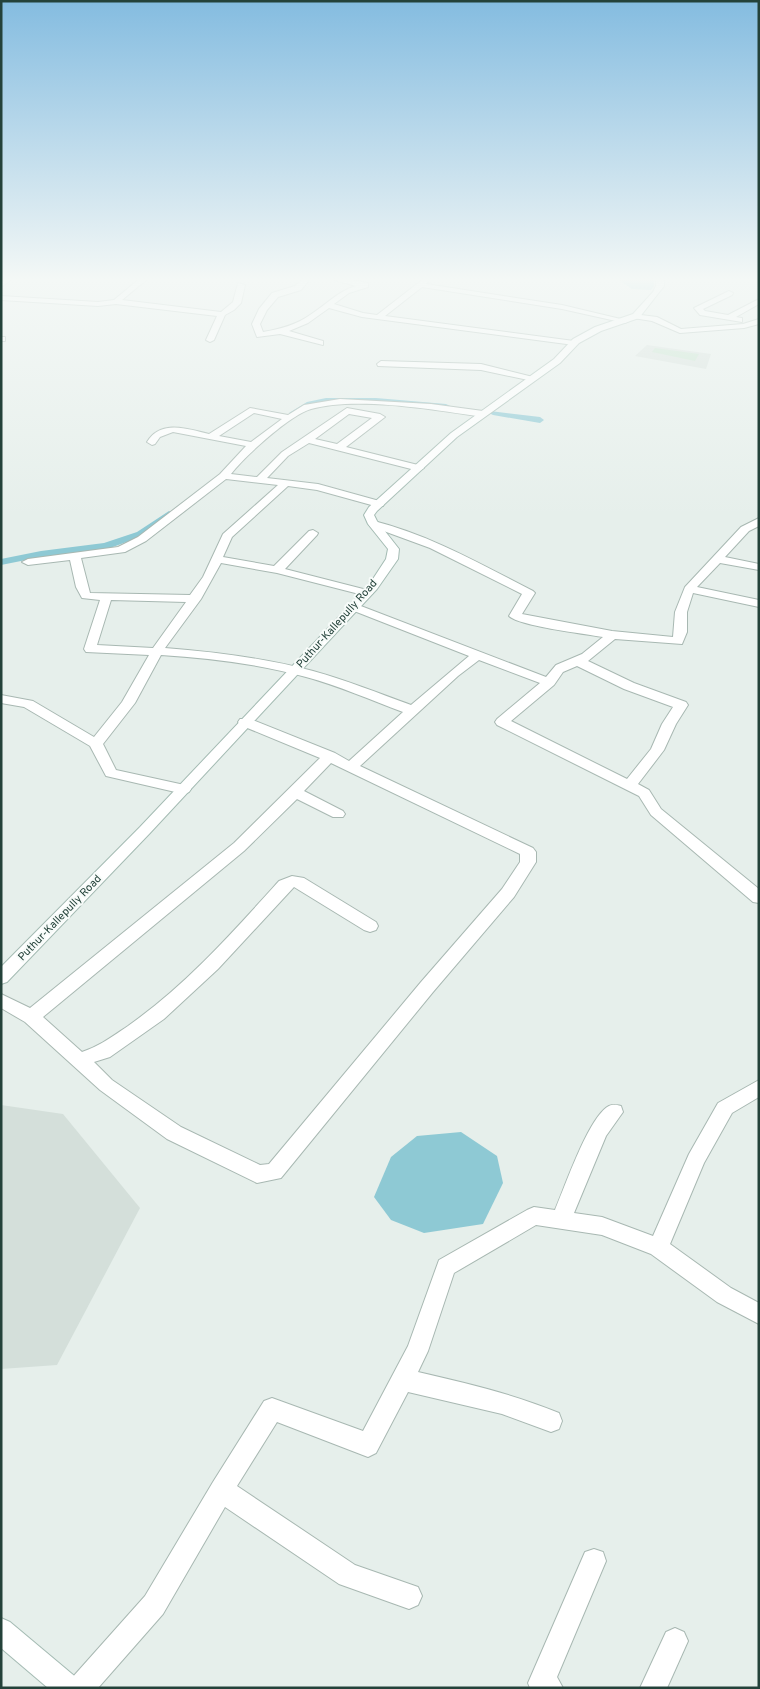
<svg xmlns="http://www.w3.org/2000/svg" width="760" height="1689" font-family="Overpass,sans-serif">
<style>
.built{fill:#d4dfda}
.green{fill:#bfe0c8}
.water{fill:#8ec9d4}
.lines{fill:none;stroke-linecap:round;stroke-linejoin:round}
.canal{fill:#8ec9d4;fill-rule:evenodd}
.street-casing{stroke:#a8b8b2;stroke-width:2}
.secondary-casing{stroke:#a4bbb3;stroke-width:2}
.street{fill:#fff;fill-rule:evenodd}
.secondary{fill:#fff;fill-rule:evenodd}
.labels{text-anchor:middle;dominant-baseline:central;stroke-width:4;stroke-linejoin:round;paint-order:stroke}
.far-street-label{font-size:11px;fill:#24423a;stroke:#f7fbf9}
</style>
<rect width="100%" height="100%" fill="#e6efeb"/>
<!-- built -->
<g class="built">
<path d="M 647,345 L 711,354 L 706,369 L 635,356 Z"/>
<path d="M 1,1105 L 63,1114 L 140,1208 L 57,1365 L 1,1369 Z"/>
</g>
<!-- green -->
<path class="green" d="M 655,348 L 699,354 L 695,361 L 652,352 Z"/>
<!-- water -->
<g class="water">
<path d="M 619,280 L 654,280 L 654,286 L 651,290 L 632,289 Z"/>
<path d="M 461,1132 L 497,1156 L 503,1183 L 483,1224 L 424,1233 L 391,1220 L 374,1197 L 391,1157 L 417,1136 Z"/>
</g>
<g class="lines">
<!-- canal -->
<g class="canal">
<path d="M 326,398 L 376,398 L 446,404 L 450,406 L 446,408 L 376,402 L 326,402 L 313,406 L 296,415 L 289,413 L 307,402 Z"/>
<path d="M 490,411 L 540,417 L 544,420 L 540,423 L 493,415 L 489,413 Z"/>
<path d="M 169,511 L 174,514 L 172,516 L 143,536 L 110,548 L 41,557 L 1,565 L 1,559 L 41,551 L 104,543 L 137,532 Z"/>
</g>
<defs>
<g id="street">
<path d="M 3,280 L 11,280 L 1,287 Z"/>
<path d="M 138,280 L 146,280 L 122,300 L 221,312 L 233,302 L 238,283 L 245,285 L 241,303 L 234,310 L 225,315 L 214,340 L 210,342 L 206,340 L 217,316 L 116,304 L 98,306 L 1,300 L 1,296 L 98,302 L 114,300 Z"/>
<path d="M 301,280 L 309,280 L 301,290 L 278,297 L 267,310 L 260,324 L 263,332 C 280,329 296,325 310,315 C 326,305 338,291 356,286 L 334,280 L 351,280 L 368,283 L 368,287 L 349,293 L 334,304 L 363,313 L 377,315 L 422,280 L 429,280 L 426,284 L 562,305 L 629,321 L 625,323 L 562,309 L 422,287 L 385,316 L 574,341 L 578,343 L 574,345 L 362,317 L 329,308 L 308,323 L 289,331 L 323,341 L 323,345 L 280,334 L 257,337 L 252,324 L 259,309 L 272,293 L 295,286 Z"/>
<path d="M 729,291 L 733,293 L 732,295 L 703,309 L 705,311 L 728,315 L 759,299 L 759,304 L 736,317 L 742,318 L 742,322 L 700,315 L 694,308 Z"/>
<path d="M 633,314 L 657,317 L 681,329 L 743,324 L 759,319 L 759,324 L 744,328 L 680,333 L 652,321 L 633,318 Z"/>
<rect x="1" y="337" width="4" height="4"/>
<path d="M 381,361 L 481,364 L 537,378 L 533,381 L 481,370 L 378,366 L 377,364 Z"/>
<path d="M 340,399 L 431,404 L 483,411 L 488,414 L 483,417 C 436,410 356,396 311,409 C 290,415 245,456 231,474 L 257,477 L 282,452 L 347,408 L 380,414 L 385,417 L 346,447 L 422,466 L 424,468 L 419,471 L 309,443 L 288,456 L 267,478 L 318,484 L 383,502 L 384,504 L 383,506 L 375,506 L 317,490 L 288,486 L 232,537 L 223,557 L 274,566 L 309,531 L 313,530 L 318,533 L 317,535 L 285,569 L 371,591 L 373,593 L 367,596 L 277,573 L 221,563 L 201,599 L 165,648 C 215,652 265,658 313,671 C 346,680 378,693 411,705 L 469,656 L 349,609 L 347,607 L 349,605 L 353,603 L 546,677 L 556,665 L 582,654 L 603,637 C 586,634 519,626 509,616 L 522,594 L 430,548 L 370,526 L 369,524 L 370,522 L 374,521 C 430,535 482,565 533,591 L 535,593 L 522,614 L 612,631 L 673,637 L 675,612 L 685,587 L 741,527 L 759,518 L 759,526 L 749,531 L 725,557 L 759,564 L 759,570 L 720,563 L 697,587 L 759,600 L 759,607 L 693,593 L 687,612 L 687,632 L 682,644 L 615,639 L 588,661 L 634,683 L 686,702 L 688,705 L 676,724 L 664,750 L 638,784 L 649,790 L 661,809 L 759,889 L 759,903 L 753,902 L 651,815 L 639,796 L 497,725 L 495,722 L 497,719 L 540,683 L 479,660 L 458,676 L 360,766 L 533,848 L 536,852 L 536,862 L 514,897 L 433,992 L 281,1178 L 257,1183 L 167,1139 L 100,1090 L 25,1022 L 1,1008 L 1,994 L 30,1008 L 234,843 L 320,758 L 240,725 L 238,722 L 240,719 L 250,719 L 335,753 L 349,761 L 403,712 C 371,700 339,686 306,677 C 259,664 209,658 161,655 L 135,703 L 103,744 L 116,770 L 189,786 L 191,789 L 189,792 L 184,794 L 106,776 L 90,746 L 24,707 L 1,703 L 1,695 L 33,701 L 94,737 L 122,702 L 149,655 L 86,652 L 84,649 L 100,600 L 82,598 L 76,587 L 70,560 L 28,565 L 22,562 L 28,559 L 118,547 L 138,537 L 220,474 L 246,446 L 173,432 L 160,437 L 155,444 L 152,445 L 147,442 C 161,419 188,429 209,434 L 250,408 L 288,415 L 304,405 ZM 254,413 L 282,419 L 251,442 L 219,436 ZM 349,414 L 372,418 L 337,444 L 315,439 ZM 226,479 L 278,485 L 223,534 L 203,577 L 190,595 L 90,593 L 81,558 L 125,552 L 146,541 ZM 111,600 L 186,602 L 153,648 L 97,645 ZM 577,666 L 624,689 L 673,707 L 662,724 L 651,749 L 627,779 L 511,721 L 554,685 L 563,672 ZM 331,763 L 520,854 L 520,862 L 502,889 L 421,982 L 269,1164 L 260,1165 L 181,1127 L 112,1080 L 94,1062 L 110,1057 L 164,1019 L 218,969 L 294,887 L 364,930 L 370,932 L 376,930 L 378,926 L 376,922 L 304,878 L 292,876 L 279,881 C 232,933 186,985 128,1026 C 113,1036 100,1046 82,1052 L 43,1017 L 244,851 L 297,799 L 333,817 L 343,817 L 345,814 L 343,811 L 304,791 Z"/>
<path d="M 759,1080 L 759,1097 L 732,1113 L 704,1163 L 670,1244 L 731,1288 L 759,1303 L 759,1324 L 717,1302 L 651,1254 L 602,1235 L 536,1225 L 454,1273 L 428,1351 L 418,1372 C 466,1383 513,1394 559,1413 L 562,1421 L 559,1429 L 551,1432 L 502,1414 L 408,1392 L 376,1453 L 368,1457 L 277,1422 L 237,1486 L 355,1565 L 418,1587 L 422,1596 L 418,1605 L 409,1609 L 339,1584 L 225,1507 L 163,1614 L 98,1688 L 67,1688 L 71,1679 L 145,1596 L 213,1482 L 264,1401 L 272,1398 L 363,1431 L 408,1346 L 439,1260 L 527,1210 L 534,1207 L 555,1210 C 565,1187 589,1116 609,1106 C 614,1104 616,1105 621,1106 L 623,1112 L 606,1136 L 574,1213 L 602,1217 L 653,1236 L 689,1154 L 718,1103 Z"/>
<path d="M 594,1549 L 603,1552 L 606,1561 L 557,1677 L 563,1688 L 530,1688 L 528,1683 L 585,1552 Z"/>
<path d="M 675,1628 L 684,1632 L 688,1641 L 667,1688 L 640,1688 L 666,1632 Z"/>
</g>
<g id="secondary">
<path d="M 656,280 L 664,280 L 664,286 L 639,318 L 601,331 L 579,343 L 560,363 L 457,437 L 377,511 L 374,515 L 377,521 L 399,549 L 398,559 L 377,589 L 150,833 L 7,982 L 1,984 L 1,967 L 140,827 L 369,585 L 386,559 L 388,549 L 368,524 L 364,515 L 369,507 L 451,433 L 554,359 L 573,339 L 595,327 L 633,314 L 653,292 L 656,286 Z"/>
<path d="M 1,1618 L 10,1622 L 78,1679 L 82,1688 L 48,1688 L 1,1648 Z"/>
</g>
</defs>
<!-- street casing -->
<use href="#street" class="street-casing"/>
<!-- secondary casing -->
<use href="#secondary" class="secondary-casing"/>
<!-- street -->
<use href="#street" class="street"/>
<!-- secondary -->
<use href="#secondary" class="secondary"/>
</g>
<!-- sky -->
<linearGradient id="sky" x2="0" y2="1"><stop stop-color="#84bce0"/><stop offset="0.54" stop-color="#f4f8f6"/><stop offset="1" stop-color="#f4f8f6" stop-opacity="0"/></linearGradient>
<rect width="760" height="517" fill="url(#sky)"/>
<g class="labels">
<!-- far-street labels -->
<g class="far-street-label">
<text transform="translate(337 624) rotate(-48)">Puthur-Kallepully Road</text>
<text transform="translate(60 918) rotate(-46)">Puthur-Kallepully Road</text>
</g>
</g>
<!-- border -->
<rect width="760" height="1689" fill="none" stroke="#24423a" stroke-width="5"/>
</svg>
